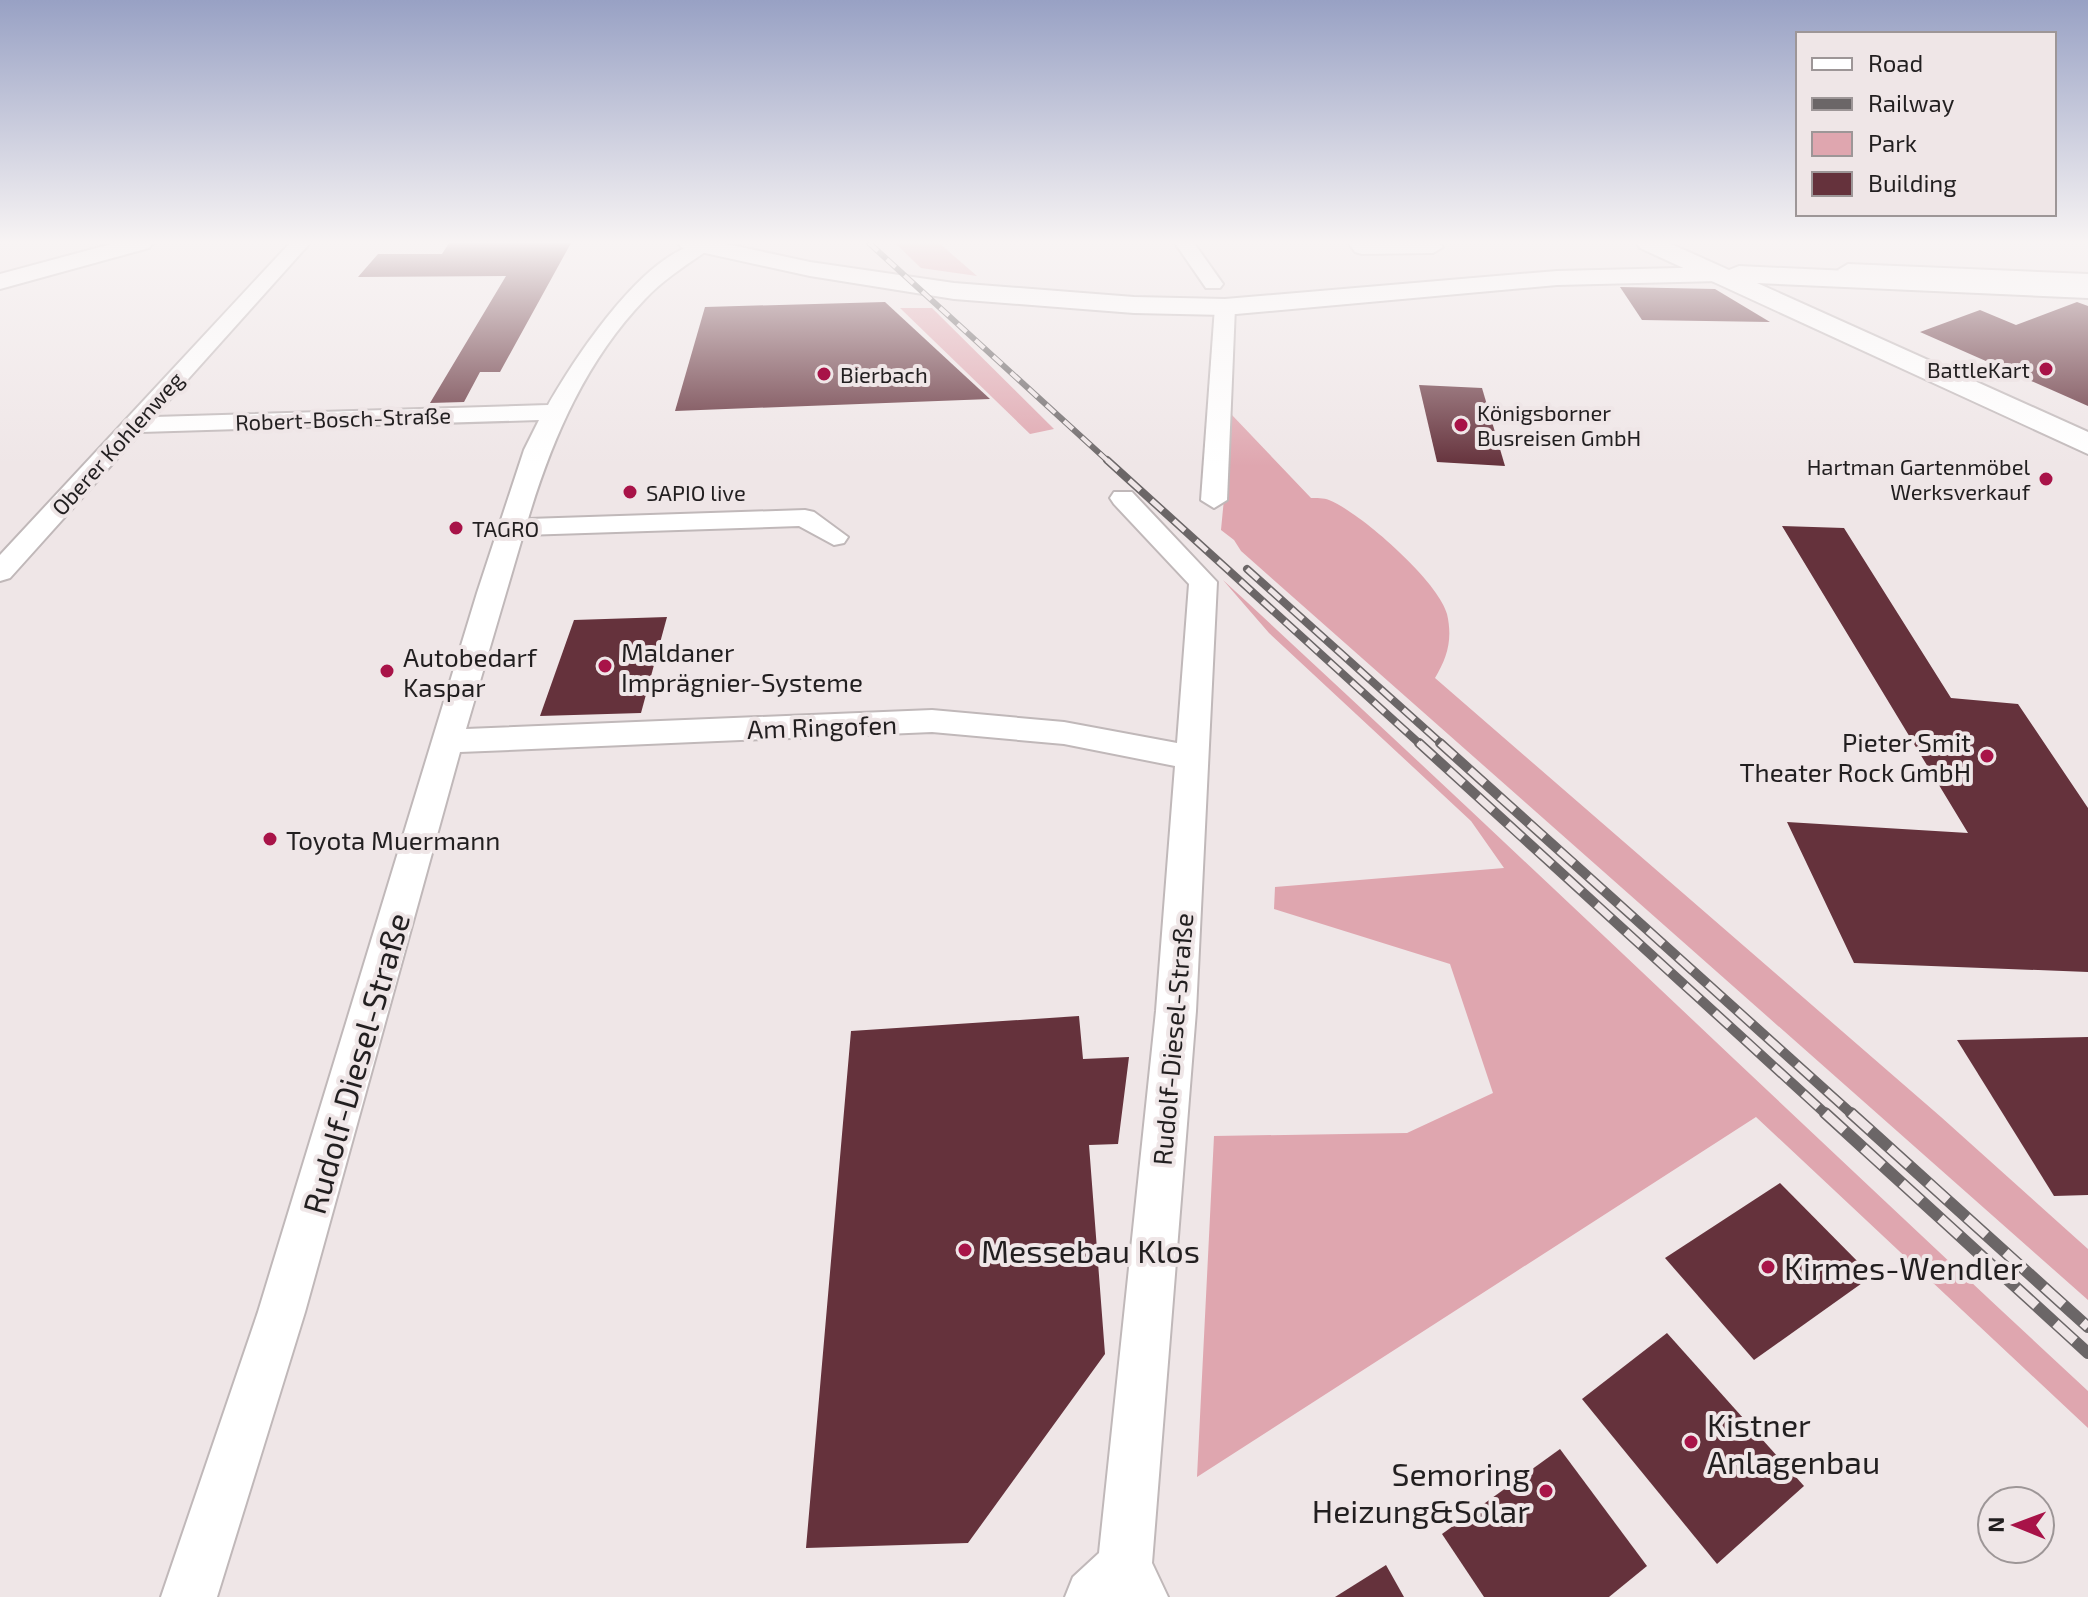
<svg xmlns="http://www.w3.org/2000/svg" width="2088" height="1597" font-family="'Exo 2',sans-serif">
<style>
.green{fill:#dfa6af}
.building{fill:#65323c}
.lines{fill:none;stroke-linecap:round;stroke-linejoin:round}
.minor-casing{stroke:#c0b8b9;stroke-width:4}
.tertiary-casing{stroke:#c0b8b9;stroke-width:4}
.secondary-casing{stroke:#c0b8b9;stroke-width:4}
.minor{fill:#fff;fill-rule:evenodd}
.tertiary{fill:#fff;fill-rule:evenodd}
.secondary{fill:#fff;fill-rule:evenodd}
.rail-far3-casing{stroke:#6b6667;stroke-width:6}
.rail-far2-casing{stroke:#6b6667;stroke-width:8}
.rail-far1-casing{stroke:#6b6667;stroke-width:10}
.rail-casing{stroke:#6b6667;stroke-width:12}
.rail-far3{stroke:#efe6e7;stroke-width:4;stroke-dasharray:12;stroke-linecap:butt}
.rail-far2{stroke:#efe6e7;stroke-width:5;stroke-dasharray:15;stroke-linecap:butt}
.rail-far1{stroke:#efe6e7;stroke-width:7;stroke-dasharray:20;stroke-linecap:butt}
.rail{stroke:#efe6e7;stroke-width:9;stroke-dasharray:26;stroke-linecap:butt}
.poi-dot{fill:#a81348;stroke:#efe6e7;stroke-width:3}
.labels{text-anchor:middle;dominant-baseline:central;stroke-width:8;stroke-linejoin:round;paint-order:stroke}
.far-poi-label{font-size:22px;fill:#221f20;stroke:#efe6e7;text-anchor:start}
.far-street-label{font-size:22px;fill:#221f20;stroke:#efe6e7}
.poi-label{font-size:26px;fill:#221f20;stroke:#efe6e7;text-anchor:start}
.street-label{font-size:26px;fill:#221f20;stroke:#efe6e7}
.near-street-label{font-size:32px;fill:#221f20;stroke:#efe6e7}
.near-poi-label{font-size:32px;fill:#221f20;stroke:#efe6e7;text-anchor:start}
</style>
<rect width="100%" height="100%" fill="#efe6e7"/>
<!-- green -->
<g class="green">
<path d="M 895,243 L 939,243 L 977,276 L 921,268 Z"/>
<path d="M 900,308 L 932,308 L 1054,429 L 1030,434 Z"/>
<path d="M 1232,415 L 1311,498 C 1316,498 1324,498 1329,500 C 1361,513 1439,582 1447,614 C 1453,640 1447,658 1435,678 L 1941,1117 L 2088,1249 L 2088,1300 L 1241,551 L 1234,540 L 1221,530 Z"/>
<path d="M 1223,580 C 1514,848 1798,1122 2088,1391 L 2088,1428 L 1756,1117 L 1197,1477 L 1214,1136 L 1407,1133 L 1493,1093 L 1450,964 L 1274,909 L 1275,887 L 1504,868 L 1471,821 L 1269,633 Z"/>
</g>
<!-- building -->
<g class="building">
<path d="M 449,243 L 571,243 L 500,372 L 480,372 L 464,402 L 430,403 L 506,276 L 358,277 L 378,254 L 442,254 Z"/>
<path d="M 1620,287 L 1715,289 L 1770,322 L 1642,320 Z"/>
<path d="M 885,302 L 990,399 L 675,411 L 705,307 Z"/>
<path d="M 2077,302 L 2088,306 L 2088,406 L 1920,332 L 1980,310 L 2016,325 Z"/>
<path d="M 1419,385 L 1482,388 L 1505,466 L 1437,462 Z"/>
<path d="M 1782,526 L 1844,528 L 1951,698 L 2018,704 L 2088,808 L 2088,972 L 1854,963 L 1787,822 L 1968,833 Z"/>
<path d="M 667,617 L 641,713 L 540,716 L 574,620 Z"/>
<path d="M 1079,1016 L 1083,1059 L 1129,1057 L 1118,1144 L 1089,1145 L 1105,1354 L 968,1543 L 806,1548 L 851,1031 Z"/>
<path d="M 2088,1037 L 2088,1195 L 2054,1196 L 1957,1040 Z"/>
<path d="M 1780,1183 L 1872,1276 L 1754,1360 L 1665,1258 Z"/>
<path d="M 1667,1333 L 1804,1486 L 1717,1564 L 1582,1399 Z"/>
<path d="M 1560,1449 L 1647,1566 L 1609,1597 L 1484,1597 L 1442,1534 Z"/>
<path d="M 1386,1565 L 1404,1597 L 1335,1597 Z"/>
</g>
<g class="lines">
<defs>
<g id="minor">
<path d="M 290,243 L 310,243 L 154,417 L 548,405 C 575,358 649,243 708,243 L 708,250 C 686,265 663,280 645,299 C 586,360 552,439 528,519 L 805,510 L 814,512 L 848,537 L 844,543 L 834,545 L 799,526 L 523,535 L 466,729 L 932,710 L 1064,722 L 1177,743 L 1189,584 L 1114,504 L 1110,498 L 1114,492 L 1132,492 L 1217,582 L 1196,1011 L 1152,1563 L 1168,1597 L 1065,1597 L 1073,1577 L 1099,1553 L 1156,1011 L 1175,766 L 1064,744 L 932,732 L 460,752 L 305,1312 L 217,1597 L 161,1597 L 258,1312 L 477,593 L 524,450 L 539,420 L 141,432 L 10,578 L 0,581 L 0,555 Z"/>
<path d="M 1175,243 L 1194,243 L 1223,284 L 1220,288 L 1206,288 Z"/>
<path d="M 1349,243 L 1439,243 L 1443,247 L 1433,253 L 1362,254 L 1355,252 Z"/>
<path d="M 1848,264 L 2088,274 L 2088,286 L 1841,274 L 1838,270 Z"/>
<path d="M 1225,301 L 1235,307 L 1227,500 L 1214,508 L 1201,500 L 1215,307 Z"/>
</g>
<g id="tertiary">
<path d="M 115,243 L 153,243 L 149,248 L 0,289 L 0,274 Z"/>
<path d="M 678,243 L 722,243 L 810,262 L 954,283 L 1134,297 L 1225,299 L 1557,271 L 1719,267 L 1731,274 L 1719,281 L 1557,285 L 1225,315 L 1134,313 L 954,299 L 810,276 L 682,248 Z"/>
</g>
<path id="secondary" d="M 1637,243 L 1669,243 L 1729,270 L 1739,266 L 2088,282 L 2088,298 L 1757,283 L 2088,432 L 2088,454 L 1640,248 Z"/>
</defs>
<!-- minor casing -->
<use href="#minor" class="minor-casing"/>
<!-- tertiary casing -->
<use href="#tertiary" class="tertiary-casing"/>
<!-- secondary casing -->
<use href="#secondary" class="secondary-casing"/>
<!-- minor -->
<use href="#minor" class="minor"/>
<!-- tertiary -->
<use href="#tertiary" class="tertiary"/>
<!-- secondary -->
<use href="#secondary" class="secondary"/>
<defs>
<path id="rail-far3" d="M 869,243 L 1109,462"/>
<g id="rail-far2">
<path d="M 1107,460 L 1421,745"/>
<path d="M 1247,569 L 1443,745"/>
</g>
<g id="rail-far1">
<path d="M 1419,743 L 1827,1115"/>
<path d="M 1440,743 L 1853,1115"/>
</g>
<g id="rail">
<path d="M 1825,1113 L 2088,1353"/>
<path d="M 1851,1113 L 2088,1327"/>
</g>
</defs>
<!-- rail-far3 casing -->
<use href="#rail-far3" class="rail-far3-casing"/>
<!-- rail-far2 casing -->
<use href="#rail-far2" class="rail-far2-casing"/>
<!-- rail-far1 casing -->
<use href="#rail-far1" class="rail-far1-casing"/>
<!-- rail casing -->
<use href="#rail" class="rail-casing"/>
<!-- rail-far3 -->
<use href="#rail-far3" class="rail-far3"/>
<!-- rail-far2 -->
<use href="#rail-far2" class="rail-far2"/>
<!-- rail-far1 -->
<use href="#rail-far1" class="rail-far1"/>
<!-- rail -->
<use href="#rail" class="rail"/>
</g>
<!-- sky -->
<linearGradient id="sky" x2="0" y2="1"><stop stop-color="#98a1c4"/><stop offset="0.52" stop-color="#f8f4f4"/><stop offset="1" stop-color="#f8f4f4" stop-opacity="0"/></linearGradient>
<rect width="2088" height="466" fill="url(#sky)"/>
<!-- markers -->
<g class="poi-dot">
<circle cx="2046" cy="369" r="8"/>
<circle cx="824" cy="374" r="8"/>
<circle cx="1461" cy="425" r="8"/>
<circle cx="2046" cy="479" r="8"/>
<circle cx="630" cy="492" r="8"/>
<circle cx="456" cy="528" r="8"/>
<circle cx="605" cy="666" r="8"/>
<circle cx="387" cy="671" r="8"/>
<circle cx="1987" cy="756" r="8"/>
<circle cx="270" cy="839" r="8"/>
<circle cx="965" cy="1250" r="8"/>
<circle cx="1768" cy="1267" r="8"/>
<circle cx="1691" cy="1442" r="8"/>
<circle cx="1546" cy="1491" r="8"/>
</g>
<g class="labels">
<!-- far-poi labels -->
<g class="far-poi-label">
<text x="2030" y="369" text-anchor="end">BattleKart</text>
<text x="840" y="374">Bierbach</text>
<text x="1477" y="412">Königsborner<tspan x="1477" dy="25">Busreisen GmbH</tspan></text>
<text x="2030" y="466" text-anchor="end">Hartman Gartenmöbel<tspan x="2030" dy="25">Werksverkauf</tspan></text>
<text x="646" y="492">SAPIO live</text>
<text x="472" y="528">TAGRO</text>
</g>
<!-- far-street labels -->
<g class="far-street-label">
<text transform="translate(343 418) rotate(-2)">Robert-Bosch-Straße</text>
<text transform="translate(117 443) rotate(-48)">Oberer Kohlenweg</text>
</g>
<!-- poi labels -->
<g class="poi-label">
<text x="621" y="651">Maldaner<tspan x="621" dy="30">Imprägnier-Systeme</tspan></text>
<text x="403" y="656">Autobedarf<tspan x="403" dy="30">Kaspar</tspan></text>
<text x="1971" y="741" text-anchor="end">Pieter Smit<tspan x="1971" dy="30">Theater Rock GmbH</tspan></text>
<text x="286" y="839">Toyota Muermann</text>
</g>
<!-- street labels -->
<g class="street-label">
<text transform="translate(822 726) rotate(-2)">Am Ringofen</text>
<text transform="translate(1172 1039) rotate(-85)">Rudolf-Diesel-Straße</text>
</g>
<!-- near-street labels -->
<g class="near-street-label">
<text transform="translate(355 1063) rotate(-74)">Rudolf-Diesel-Straße</text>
</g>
<!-- near-poi labels -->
<g class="near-poi-label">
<text x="981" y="1250">Messebau Klos</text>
<text x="1784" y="1267">Kirmes-Wendler</text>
<text x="1707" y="1424">Kistner<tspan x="1707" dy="37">Anlagenbau</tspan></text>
<text x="1530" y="1473" text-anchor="end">Semoring<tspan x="1530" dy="37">Heizung&amp;Solar</tspan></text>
</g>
</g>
<!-- legend -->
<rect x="1796" y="32" width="260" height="184" fill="#efe6e7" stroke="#9d9697" stroke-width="2"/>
<rect x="1812" y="58" width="40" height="12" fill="#ffffff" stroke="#9d9697" stroke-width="2"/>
<text x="1868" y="72" font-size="24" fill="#221f20">Road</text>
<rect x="1812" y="98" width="40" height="12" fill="#6b6667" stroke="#9d9697" stroke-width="2"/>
<text x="1868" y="112" font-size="24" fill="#221f20">Railway</text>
<rect x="1812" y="132" width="40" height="24" fill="#dfa6af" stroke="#9d9697" stroke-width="2"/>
<text x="1868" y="152" font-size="24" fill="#221f20">Park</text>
<rect x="1812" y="172" width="40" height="24" fill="#65323c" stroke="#9d9697" stroke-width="2"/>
<text x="1868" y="192" font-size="24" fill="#221f20">Building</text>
<!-- north arrow -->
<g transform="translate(2016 1525) rotate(271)"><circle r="38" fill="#efe6e7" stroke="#9d9697" stroke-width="2"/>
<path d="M0-6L14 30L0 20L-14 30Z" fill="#a81348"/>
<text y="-12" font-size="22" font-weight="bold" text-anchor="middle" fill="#221f20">N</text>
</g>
</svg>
